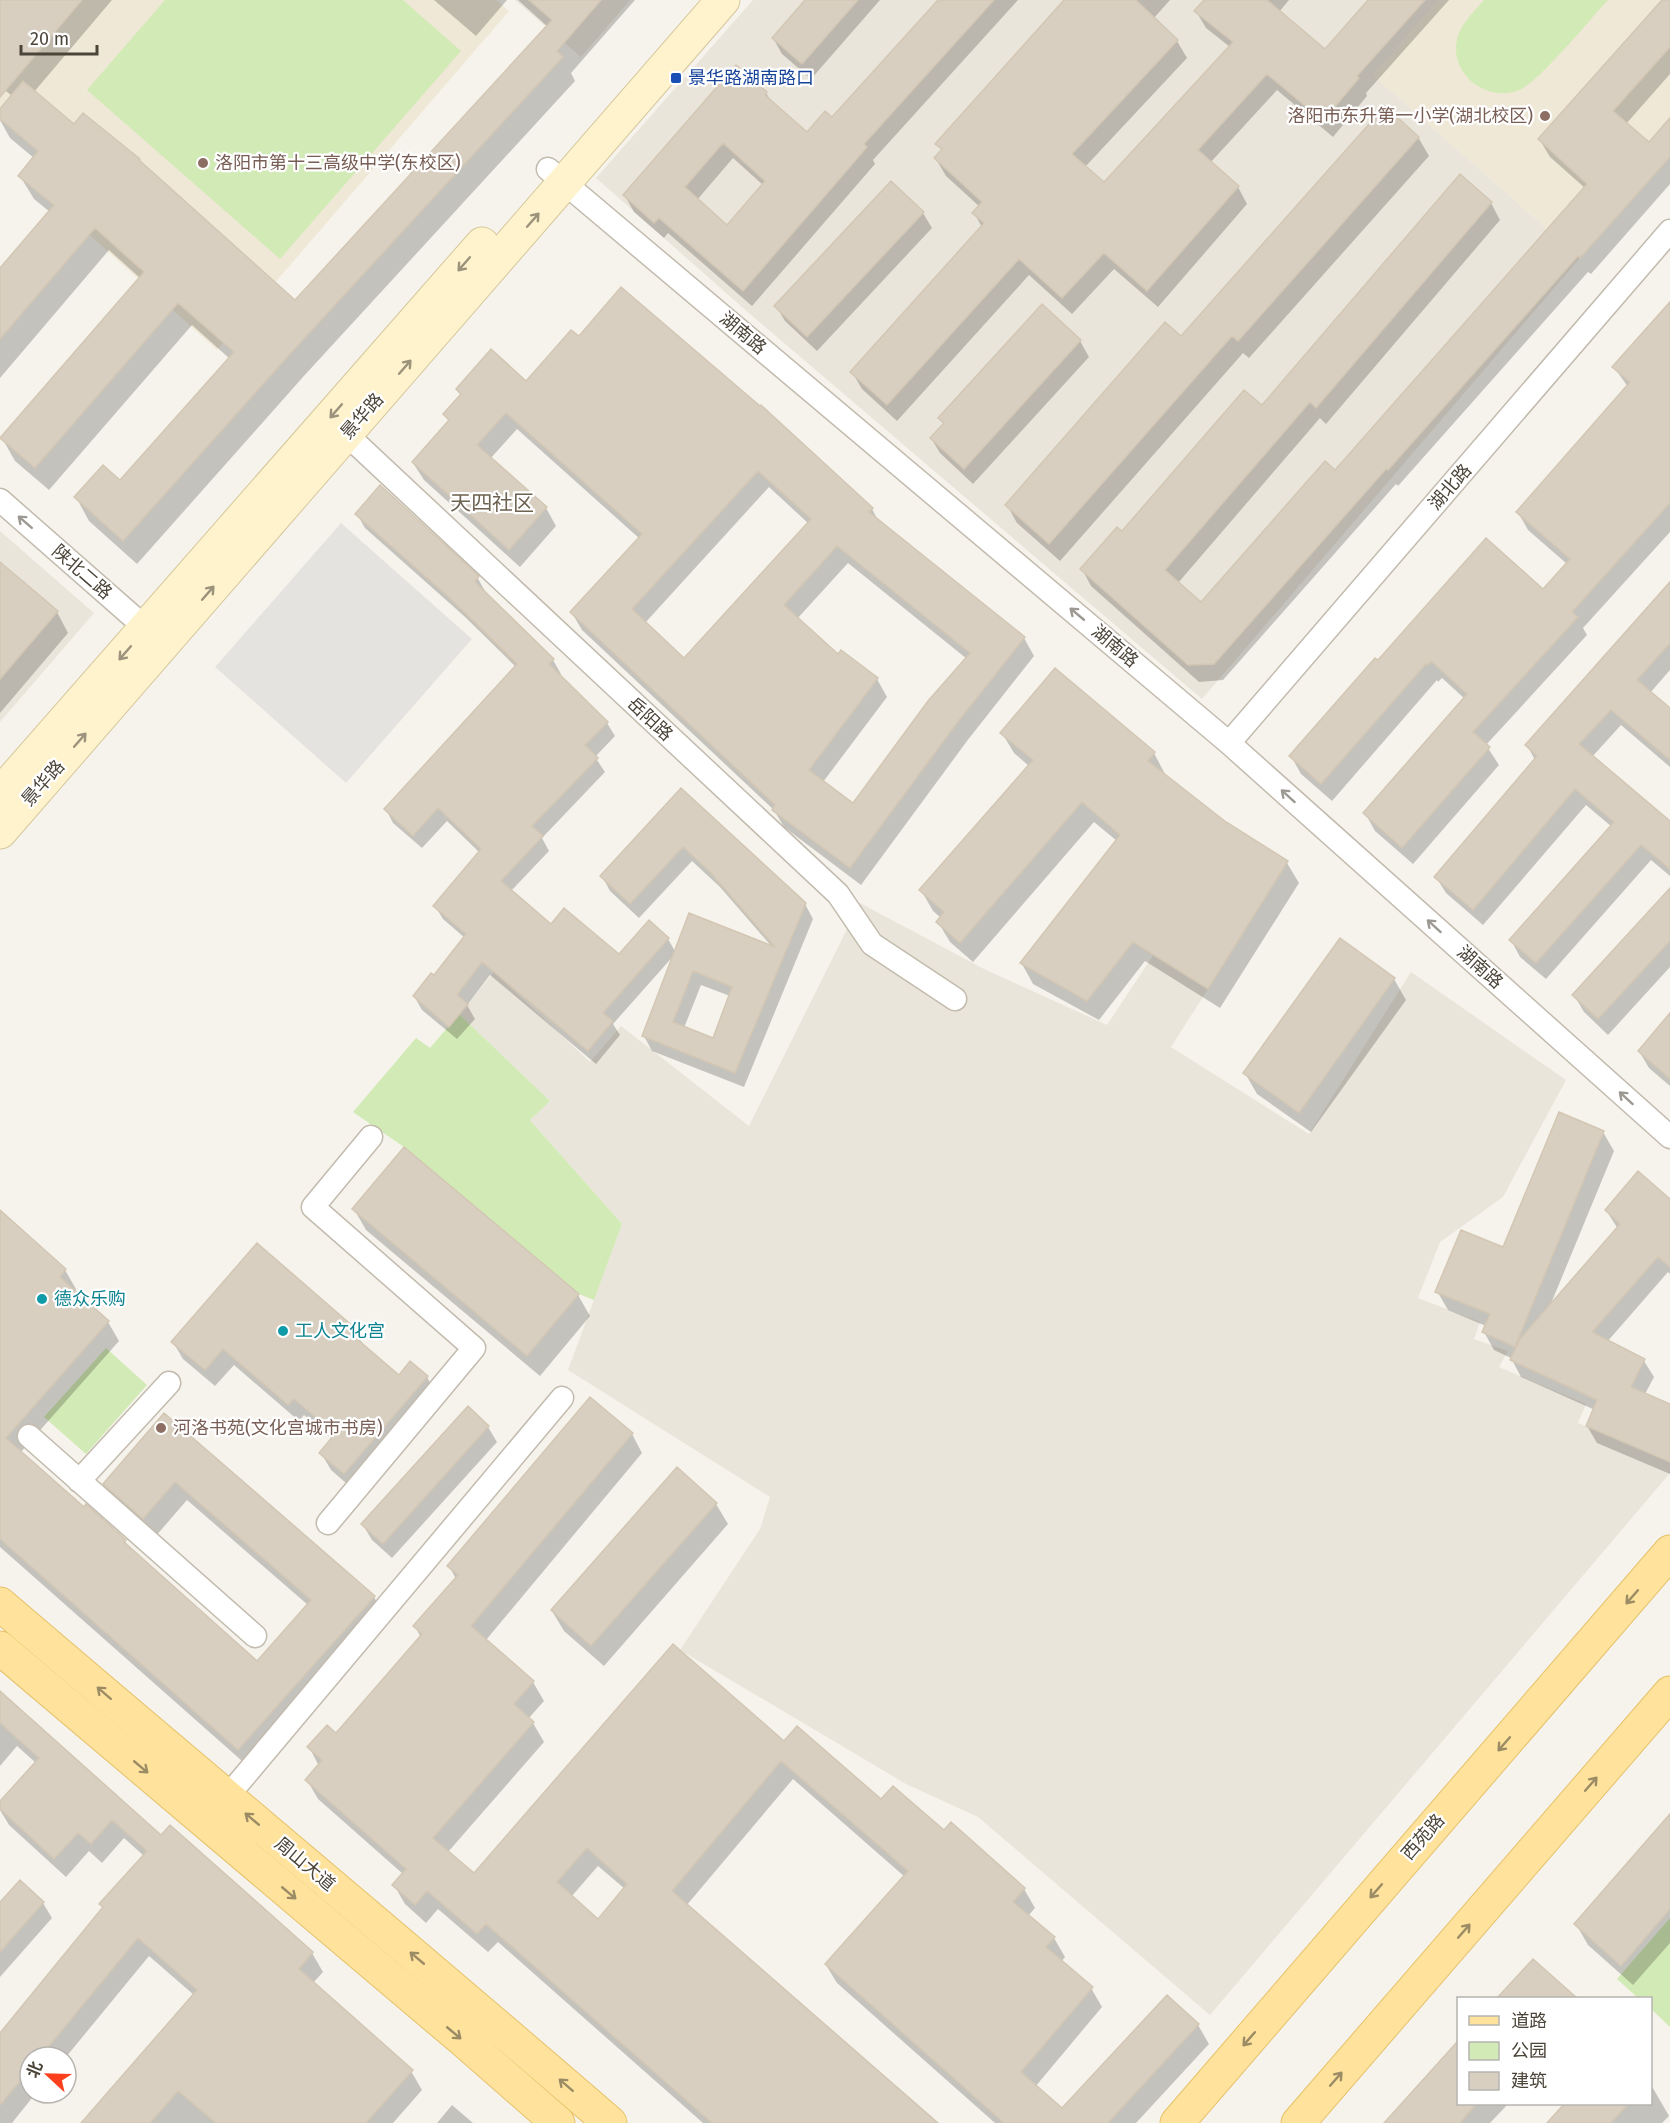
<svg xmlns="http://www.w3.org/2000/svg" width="1670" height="2123" font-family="'Fira Sans','Noto Sans SC',sans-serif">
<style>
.residential{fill:#eae5da}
.education{fill:#efe8d6}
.green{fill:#d2eab5}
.parking{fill:#e5e3e0}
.shadow{fill:#0003;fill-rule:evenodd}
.building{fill:#d8cfc1;stroke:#d3c7b4;stroke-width:1.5;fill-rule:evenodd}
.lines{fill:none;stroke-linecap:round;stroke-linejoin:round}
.street-casing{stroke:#c2bbae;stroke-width:25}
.secondary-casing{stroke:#d6c79b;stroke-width:35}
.primary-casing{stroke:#e6c16a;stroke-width:35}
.street{stroke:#fff;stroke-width:22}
.secondary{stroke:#fff3cd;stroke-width:33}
.primary{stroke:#ffe39c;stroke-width:33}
.oneway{stroke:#9c937c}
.oneway2{stroke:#9c9892}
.oneway3{stroke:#9c8c66}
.transit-dot{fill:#1a4fb4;stroke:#fff;stroke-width:2}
.education-dot{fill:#8d6e63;stroke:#fff;stroke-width:2}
.culture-dot{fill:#0f9aa8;stroke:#fff;stroke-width:2}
.labels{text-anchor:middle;stroke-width:4.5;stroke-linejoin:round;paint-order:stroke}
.transit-label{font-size:18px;fill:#164399;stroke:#fff;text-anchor:start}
.education-label{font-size:18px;fill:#785e54;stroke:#fff;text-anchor:start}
.street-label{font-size:18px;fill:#4b4439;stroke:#fff}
.culture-label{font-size:18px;fill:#0d838f;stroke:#fff;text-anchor:start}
.quarter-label{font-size:21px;fill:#6e6250;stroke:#fff}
</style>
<rect width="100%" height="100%" fill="#f6f3ec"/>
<path class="residential" d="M515 0H630L581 57Z
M753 0H1439L1373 75 1580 258 1202 699 751 315 596 178Z
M0 531 94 613 0 722Z
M860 903 984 969 1107 1025 1154 954 1208 989 1171 1047 1309 1134 1411 972 1566 1080 1503 1197 1440 1242 1418 1298 1480 1322 1474 1339 1508 1351 1499 1367 1586 1404 1578 1423 1670 1462V1473L1210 2015 978 1817 906 1784 680 1650 760 1529 770 1497 568 1370 622 1224 530 1120 550 1101 459 1014 494 972 590 1062 621 1026 749 1126Z"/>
<path class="education" d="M0 0H496L509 11 217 350 83 229 18 176 39 150 0 119Z
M1439 0H1670V157L1580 258 1373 75Z"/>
<path class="green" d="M165 0H403L461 51 280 259 87 90Z
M1484 0H1608C1590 19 1537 85 1517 91 1482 102 1445 69 1459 33 1464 21 1475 10 1484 0Z
M459 1014 550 1101 530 1120 622 1224 594 1300 579 1294 404 1147 353 1112 416 1038 430 1048Z
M106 1348 147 1385 86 1454 44 1417Z
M1670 1918V2027L1651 2009 1650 1998H1638L1617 1979Z"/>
<path class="parking" d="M341 523 472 639 346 783 215 667Z"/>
<path class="shadow" d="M0 0H112L34 92 296 302 548 27 518 0H635L571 73 575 81 303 377 137 564 89 521 76 497 120 482 230 359 192 325 49 490 15 461 2 438 140 278 109 250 0 378V270L50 212 34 199 20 176 34 158 10 138 0 120V111L12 96 0 86Z
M434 0H507L476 36Z
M807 0H880L811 79 782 54 773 38Z
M940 0H1018L873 160 875 164 752 306 668 233 664 238 634 212 625 196 766 93 773 104 807 135 833 119ZM733 158 763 185 728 227 697 200Z
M1066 0H1170L1153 19 1177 41 1187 58 1085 167 1104 184 1230 47 1206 28 1196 11 1205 0H1289L1279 12 1325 51 1370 0H1449L1366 93 1367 96 1333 137 1277 90 1210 163 1238 187 1247 204 1158 307 1114 269 1072 314 1029 275 897 421 862 389 852 372 982 227 974 213 980 207 946 176 936 159 942 151 937 144Z
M1664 0H1670V74L1626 124 1649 144 1670 120V184L1591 274 1588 272 1398 486 1396 484 1223 680 1199 682 1091 586 1082 569 1491 203 1500 220 1326 424 1320 418 1178 583 1201 604 1335 472 1585 188 1550 157 1540 140Z
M1418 137 1429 156 1249 358 1243 353 1060 561 1017 523 1007 505 1181 338Z
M923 213 932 228 817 351 785 321 776 306Z
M1670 304V532L1583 628 1587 635 1486 745 1499 765 1413 864 1375 831 1365 813 1465 699 1442 678 1438 682 1437 680 1332 801 1301 774 1291 756 1378 662 1543 591 1567 564 1528 530 1518 512 1628 387 1614 367Z
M1042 306 1080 341 1089 357 973 484 940 453 931 438 944 425 940 418Z
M580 338 872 509 879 522 1024 638 1034 656 967 741 861 885 784 827 774 810 582 630 572 613 640 539 517 429 490 459 546 508 556 526 520 567 424 480 413 463 449 422 445 414 461 396 457 389 527 383ZM769 487 809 524 684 660 645 623ZM848 563 967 659 853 805 823 782 887 697 877 679 838 656 797 619Z
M357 514 477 577 485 591 484 593 553 660 561 674 559 676 607 723 615 736 595 757 605 772 542 838 549 851 511 891 551 927 619 956 668 939 676 953 613 1024 620 1035 596 1064 490 975 467 1005 475 1019 457 1039 422 1010 414 996 434 977 465 938 443 919 435 906 480 853 447 821 422 848 393 823 386 809 516 667 464 616 365 528Z
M0 564 57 612 68 633 0 713Z
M1670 583V670L1650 693 1670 710V767L1621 725 1592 757 1670 823V876L1651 860 1546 979 1520 957 1511 940 1612 827 1586 805 1483 925 1446 893 1436 877 1535 760 1527 745Z
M1002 733 1154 753 1165 774 1164 776 1225 824 1287 863 1299 883 1220 1008 1145 961 1099 1020 1033 984 1022 964 1117 841 1094 822 973 962 950 942 938 922 941 918 933 911 921 890 1029 766 1014 753Z
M681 790 805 904 813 919 744 1087 652 1051 644 1036 690 915 773 948 720 887 692 861 639 918 610 891 602 876ZM701 985 730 996 714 1040 684 1028Z
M1670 890V967L1608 1035 1584 1012 1574 995Z
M1394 979 1406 1000 1311 1132 1257 1094 1245 1073Z
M1670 1016V1086L1649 1068 1639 1051Z
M1603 1132 1614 1151 1550 1306 1618 1229 1606 1210 1670 1201V1274L1668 1272 1607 1342 1644 1361 1654 1377 1645 1394 1670 1405V1474L1597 1443 1587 1426 1595 1410 1521 1377 1512 1360 1513 1359 1494 1350 1484 1332 1486 1326 1448 1310 1437 1291 1504 1249Z
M354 1209 578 1295 590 1316 540 1376 366 1230Z
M0 1212 65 1270 76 1289 74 1292 108 1322 119 1341 20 1453 84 1509 125 1541 130 1550 258 1663 308 1605 187 1500 155 1537 116 1503 105 1484 164 1415 374 1597 385 1616 250 1768 0 1547Z
M354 1329 364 1346 399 1377H427L436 1394 354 1490 331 1470 321 1453 332 1439 304 1415 299 1421 234 1365 215 1386 183 1359 173 1342Z
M488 1427 497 1442 392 1558 372 1540 363 1525Z
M632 1434 642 1453 486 1640 533 1682 544 1701 528 1719 533 1723 544 1742 448 1852 474 1876 784 1743 881 1801 944 1833 1024 1889 1035 1908 1028 1916 1054 1938 1065 1957 1061 1962 1091 1988 1102 2007 1035 2087 1062 2110 1167 1997 1198 2025 1209 2044 1136 2123H995L837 1983 826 1965 905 1877 793 1779 686 1906 936 2123H703L498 1942 488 1952 438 1909 426 1923 405 1904 394 1885 403 1874 318 1799 307 1780 319 1766 309 1747 336 1735 421 1638 415 1626 456 1579 449 1566ZM598 1866 625 1889 598 1921 571 1897Z
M716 1504 728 1524 604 1666 564 1631 552 1611Z
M0 1693 161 1837 312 1953 323 1972 313 1983 411 2071 422 2090 393 2123H84L194 1995 149 1956 66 2057H30V2093H36L12 2123H0V2035L104 1909 144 1856 124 1838 102 1863 89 1851 66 1877 9 1825 0 1810V1804L36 1763 17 1746 0 1766Z
M1670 1817V1943L1633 1985 1588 1945 1576 1924Z
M43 1903 52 1918 0 1977V1904Z
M1533 1961 1573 1997 1574 1998H1499Z
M1458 2043V2104H1508L1490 2123H1386Z
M1650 2083 1669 2116 1662 2123H1549L1567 2104H1650Z
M452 2105 473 2123H437Z"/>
<path class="building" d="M0 0H82L0 97Z
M529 0H601L557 51 563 57 290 354 123 541 74 497 103 465 120 480 234 352 178 303 35 468 0 438 144 272 95 228 0 339V268L54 205 18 176 38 151 0 119V109L23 81 74 124 83 113 140 159 139 160 295 300 552 20Z
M805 0H858L802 64 772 38Z
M938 0H994L864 144 867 147 743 291 659 218 654 223 623 195 736 65 767 92 765 95 807 132 825 111 832 117ZM723 143 765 181 727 225 685 187Z
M1064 0H1136L1178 40 1072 154 1104 182 1233 42 1194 11 1204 0H1267L1325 49 1368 0H1425L1357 76 1359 78 1323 121 1267 74 1198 150 1239 186 1147 291 1104 253 1062 298 1019 259 887 405 850 372 984 223 972 213 982 202 934 158 942 149 935 144Z
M1662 0H1670V47L1613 111 1649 142 1670 118V157L1580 258 1578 256 1388 470 1386 469 1214 664 1188 665 1080 569 1117 527 1122 531 1244 390 1262 405 1460 174 1492 202 1316 408 1310 402 1165 570 1201 602 1325 461 1335 470 1587 184 1538 139Z
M1385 106 1419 137 1238 341 1232 336 1049 544 1005 505 1165 322 1181 336Z
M891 181 924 212 807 337 774 306Z
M621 287 760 406 761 405 873 508 869 512 1025 637 957 723 850 868 772 810 775 805 570 612 642 534 506 413 477 445 547 507 509 550 412 462 449 420 443 414 461 394 456 389 491 349 526 381 571 330 579 336ZM758 471 811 519 684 658 632 609ZM837 546 970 653 928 701 853 803 809 770 878 678 841 650 838 654 784 605Z
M1670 302V503L1572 612 1578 617 1473 732 1490 747 1402 848 1363 813 1467 694 1431 661 1428 665 1426 664 1321 784 1289 756 1375 658 1378 660 1486 538 1543 589 1570 559 1516 512 1630 382 1612 367Z
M1042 304 1081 340 964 469 930 438 944 423 938 418Z
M380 485 479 576 475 582 554 659 549 664 608 722 585 745 598 758 532 826 543 836 501 881 551 924 564 908 619 954 649 920 669 938 603 1013 613 1021 588 1051 482 962 457 995 468 1004 449 1027 413 996 431 973 434 975 466 934 433 906 481 849 438 808 413 836 384 809 517 664 454 602 355 514Z
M0 562 58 611 0 679Z
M1670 582V643L1637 680 1670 708V760L1611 710 1579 744 1670 821V869L1641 845 1536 963 1509 940 1614 822 1575 789 1473 910 1434 877 1537 756 1525 745Z
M1055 668 1155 752 1148 761 1226 822 1288 861 1208 989 1133 942 1087 1001 1020 963 1120 835 1082 802 960 943 936 922 944 912 919 890 1033 760 1000 733Z
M681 788 806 903 735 1073 642 1036 689 913 775 947 710 872 683 847 630 904 600 876ZM693 971 732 987 713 1038 673 1022Z
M1670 888V941L1598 1019 1572 995Z
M1340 938 1395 978 1299 1113 1243 1073Z
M1670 1013V1079L1638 1051Z
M1559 1112 1604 1131 1515 1347 1482 1332 1490 1314 1435 1292 1461 1230 1503 1247Z
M404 1147 579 1294 527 1356 352 1209Z
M1638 1171 1670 1199V1267L1658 1257 1592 1332 1645 1359 1631 1387 1670 1404V1462L1586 1426 1597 1400 1510 1360 1520 1339 1620 1224 1605 1210Z
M0 1210 66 1269 60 1277 109 1321 6 1438 84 1507 86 1504 126 1540 124 1542 257 1661 311 1600 175 1482 143 1519 103 1484 164 1413 375 1596 238 1750 0 1539Z
M257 1243 355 1328 350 1333 399 1375 410 1361 428 1376 344 1474 319 1453 335 1434 294 1399 288 1405 223 1349 205 1370 171 1342Z
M590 1397 633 1433 471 1626 534 1681 514 1704 534 1722 433 1838 474 1873 673 1644 784 1741 797 1726 881 1799 893 1786 944 1830 951 1822 1025 1888 1013 1902 1055 1937 1046 1947 1093 1987 1021 2072 1062 2108 1167 1995 1199 2024 1108 2123H1004L825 1964 908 1871 781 1761 672 1891 938 2123H712L486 1924 477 1934 427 1891 415 1905 392 1885 406 1869 305 1780 322 1760 307 1747 327 1725 336 1733 422 1634 413 1626 458 1575 447 1566ZM587 1848 627 1884 598 1919 557 1882Z
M468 1406 489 1426 383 1544 361 1524Z
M677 1467 717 1503 591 1646 551 1610Z
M0 1691 161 1835 170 1825 313 1952 299 1969 413 2070 366 2123H216L178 2091 150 2123H81L197 1990 138 1938 40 2057H30V2069L0 2105V2033L103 1907 99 1904 147 1851 112 1820 91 1844 78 1833 54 1859 0 1809V1801L39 1758 0 1723Z
M1670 1814V1909L1621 1966 1574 1924Z
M20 1880 44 1902 0 1952V1902Z
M1533 1959 1577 1998H1497Z
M1458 2041V2103H1477L1460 2123H1384Z
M1565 2103H1629L1611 2123H1547Z"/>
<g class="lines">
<defs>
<path id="street" d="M548 169 1229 743 1670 1137
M346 434 838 894 872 944 955 999
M0 500 156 637
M1229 743 1670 231
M29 1436 255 1636
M79 1481 169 1383
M328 1523 474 1348 313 1207 371 1137
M226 1798 562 1398"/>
<path id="secondary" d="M0 794 482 244
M0 832 723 0"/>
<path id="primary" d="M0 1604C203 1778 408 1948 610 2123
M0 1648 463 2040 558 2123
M1177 2123 1670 1552
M1298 2123 1670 1693"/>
</defs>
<use href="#street" class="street-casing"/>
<use href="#secondary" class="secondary-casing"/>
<use href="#primary" class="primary-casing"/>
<use href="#street" class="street"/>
<use href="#secondary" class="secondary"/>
<use href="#primary" class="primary"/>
</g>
<defs><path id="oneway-shaft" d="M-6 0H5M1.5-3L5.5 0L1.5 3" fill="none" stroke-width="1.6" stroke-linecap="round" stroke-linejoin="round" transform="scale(1.5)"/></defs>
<g class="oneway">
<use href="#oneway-shaft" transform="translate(533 220) rotate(-49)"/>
<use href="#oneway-shaft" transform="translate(464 264) rotate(131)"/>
<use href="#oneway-shaft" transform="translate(405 367) rotate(-49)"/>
<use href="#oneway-shaft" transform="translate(336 411) rotate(131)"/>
<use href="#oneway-shaft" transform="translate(208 593) rotate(-49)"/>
<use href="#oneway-shaft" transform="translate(125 653) rotate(131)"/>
<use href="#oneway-shaft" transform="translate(80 740) rotate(-49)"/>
</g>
<g class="oneway2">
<use href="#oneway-shaft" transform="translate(25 522) rotate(-139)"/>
<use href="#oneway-shaft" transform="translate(1077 614) rotate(-140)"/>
<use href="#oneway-shaft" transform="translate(1288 796) rotate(-138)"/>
<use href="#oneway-shaft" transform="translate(1434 926) rotate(-138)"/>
<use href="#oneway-shaft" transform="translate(1626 1098) rotate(-138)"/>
</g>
<g class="oneway3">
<use href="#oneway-shaft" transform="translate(1632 1597) rotate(131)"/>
<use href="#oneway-shaft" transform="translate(104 1693) rotate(-139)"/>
<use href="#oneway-shaft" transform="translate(1504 1744) rotate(131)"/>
<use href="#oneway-shaft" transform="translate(141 1767) rotate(40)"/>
<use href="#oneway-shaft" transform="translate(1591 1784) rotate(-49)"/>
<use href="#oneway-shaft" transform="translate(252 1819) rotate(-140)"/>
<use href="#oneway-shaft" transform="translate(1376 1891) rotate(131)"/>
<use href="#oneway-shaft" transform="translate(289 1893) rotate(40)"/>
<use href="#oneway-shaft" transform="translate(1464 1931) rotate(-49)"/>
<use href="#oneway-shaft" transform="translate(417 1958) rotate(-140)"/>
<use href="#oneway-shaft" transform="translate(454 2033) rotate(40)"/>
<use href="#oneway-shaft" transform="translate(1249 2039) rotate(131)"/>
<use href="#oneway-shaft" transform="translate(1336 2079) rotate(-49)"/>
<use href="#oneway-shaft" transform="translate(566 2085) rotate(-139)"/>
</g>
<rect class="transit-dot" x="670" y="72" width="12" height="12" rx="3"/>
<g class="education-dot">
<circle cx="1545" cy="116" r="6"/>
<circle cx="203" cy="163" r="6"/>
<circle cx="161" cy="1428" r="6"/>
</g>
<g class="culture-dot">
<circle cx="42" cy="1299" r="6"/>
<circle cx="283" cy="1331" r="6"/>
</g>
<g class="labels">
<g class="transit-label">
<text x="688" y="84">景华路湖南路口</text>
</g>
<g class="education-label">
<text x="1533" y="122" text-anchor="end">洛阳市东升第一小学(湖北校区)</text>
<text x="215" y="169">洛阳市第十三高级中学(东校区)</text>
<text x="173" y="1434">河洛书苑(文化宫城市书房)</text>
</g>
<g class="street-label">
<text transform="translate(743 333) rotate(40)" y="6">湖南路</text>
<text transform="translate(362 416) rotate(-49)" y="6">景华路</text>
<text transform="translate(1450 487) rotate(-49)" y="6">湖北路</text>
<text transform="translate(82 572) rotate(41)" y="6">陕北二路</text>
<text transform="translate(1115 646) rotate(40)" y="6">湖南路</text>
<text transform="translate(650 719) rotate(43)" y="6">岳阳路</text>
<text transform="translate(43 783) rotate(-49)" y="6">景华路</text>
<text transform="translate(1480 967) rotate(42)" y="6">湖南路</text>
<text transform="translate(1423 1837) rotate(-49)" y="6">西苑路</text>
<text transform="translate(305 1864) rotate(40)" y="6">周山大道</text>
</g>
<g class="culture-label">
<text x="54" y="1305">德众乐购</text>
<text x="295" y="1337">工人文化宫</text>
</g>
<g class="quarter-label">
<text x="492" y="510">天四社区</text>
</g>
</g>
<rect x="1457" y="1997" width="195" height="108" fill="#ffffff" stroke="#b7b4b0" stroke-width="1.5"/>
<rect x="1469" y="2016" width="30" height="9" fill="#ffe39c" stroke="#b7b4b0" stroke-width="1.5"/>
<text x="1511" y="2027" font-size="18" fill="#4b4439">道路</text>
<rect x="1469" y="2042" width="30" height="18" fill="#d2eab5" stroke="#b7b4b0" stroke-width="1.5"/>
<text x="1511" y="2057" font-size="18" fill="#4b4439">公园</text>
<rect x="1469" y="2072" width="30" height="18" fill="#d8cfc1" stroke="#b7b4b0" stroke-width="1.5"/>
<text x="1511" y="2087" font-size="18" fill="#4b4439">建筑</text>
<g transform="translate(48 2075) rotate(292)"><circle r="28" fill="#ffffff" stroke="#b7b4b0" stroke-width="1.5"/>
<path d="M0-4.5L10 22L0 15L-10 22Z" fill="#fc3f1d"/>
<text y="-9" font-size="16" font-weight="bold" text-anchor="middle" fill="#4b4439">北</text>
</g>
<path d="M21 45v9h76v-9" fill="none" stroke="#4b4439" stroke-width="3"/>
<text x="30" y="45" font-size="18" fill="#4b4439" stroke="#ffffff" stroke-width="4.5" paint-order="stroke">20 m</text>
</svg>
